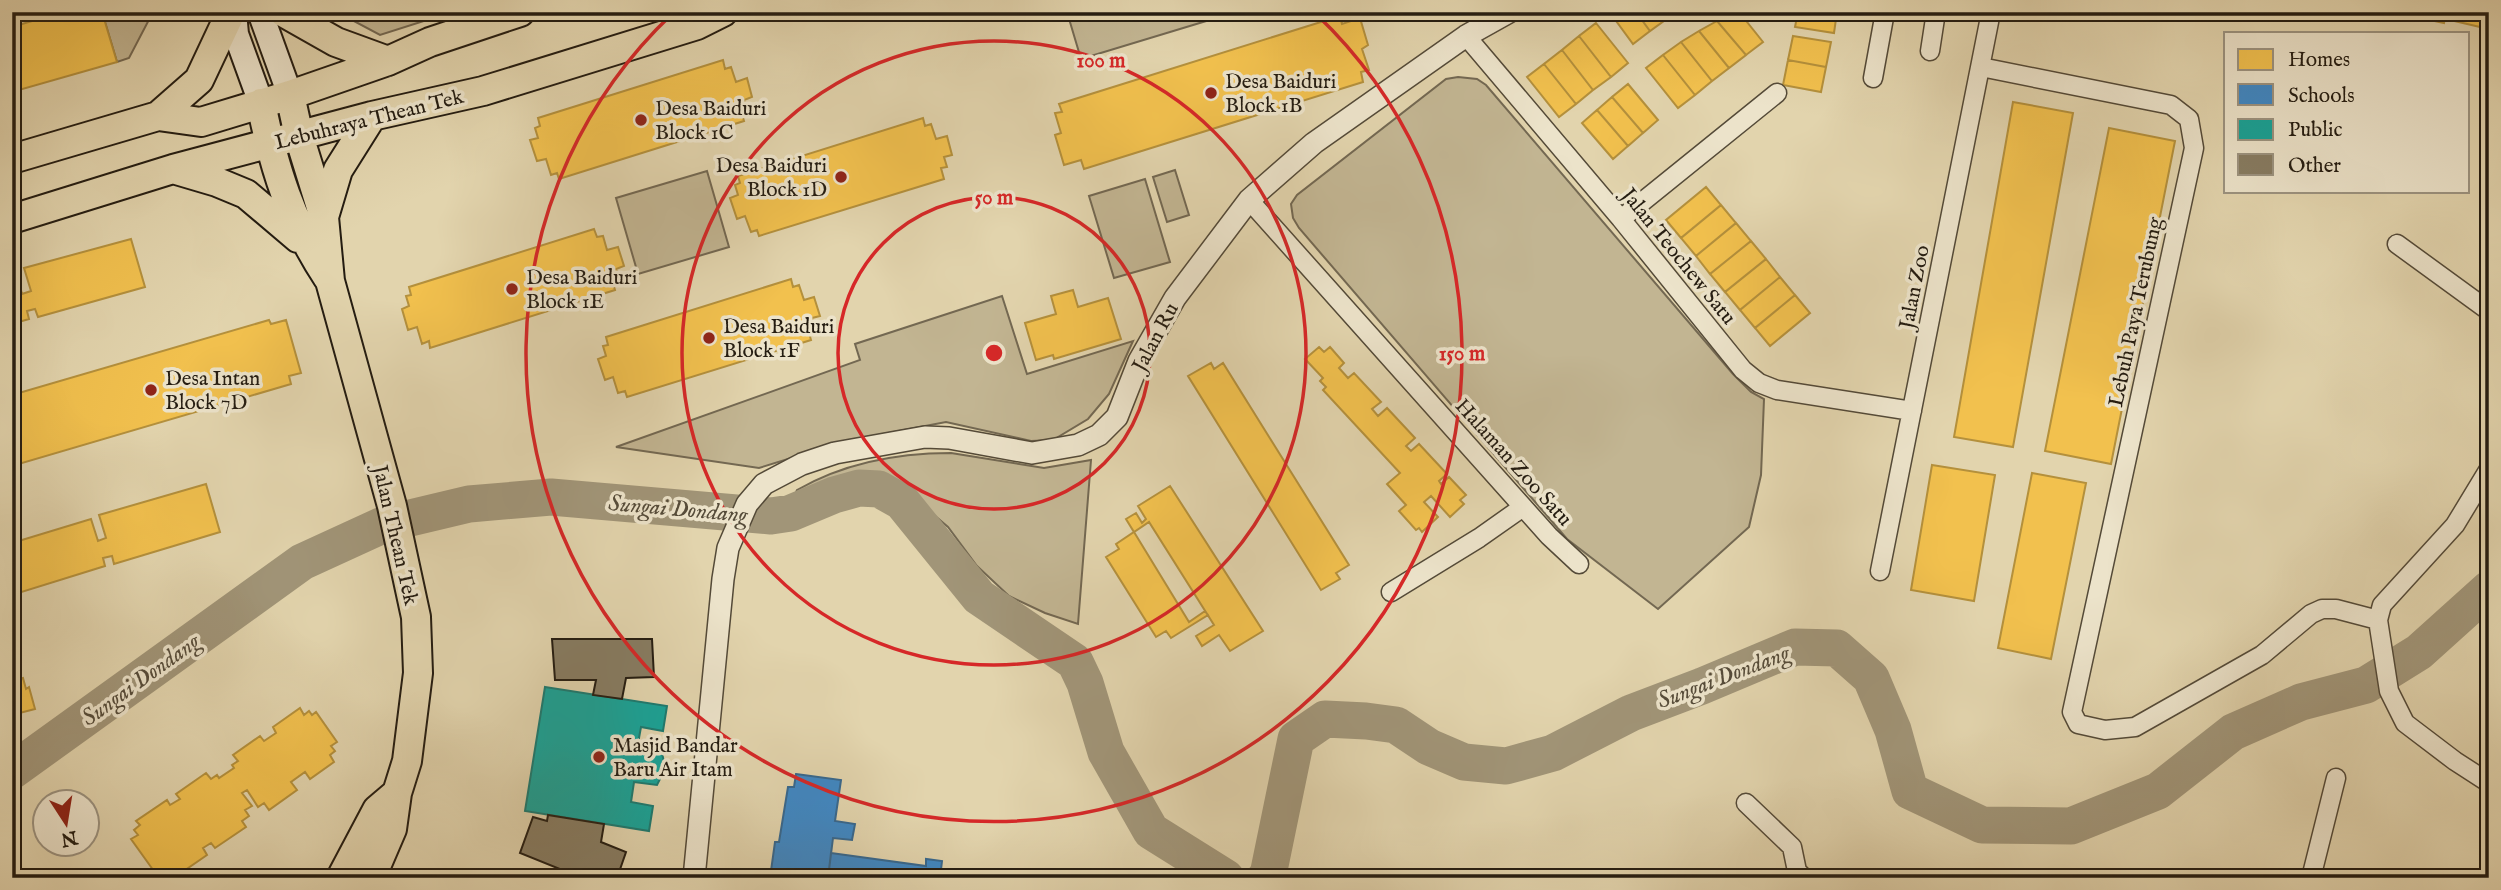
<svg xmlns="http://www.w3.org/2000/svg" width="2501" height="890" font-family="'IM FELL English',serif">
<style>
.green{fill:#c2b592;stroke:#736852;stroke-width:2}
.homes{fill:#f2c14e;stroke:#b4903c;stroke-width:2}
.schools{fill:#3f88c5;stroke:#37688f;stroke-width:2}
.public{fill:#17a398;stroke:#1b7a70;stroke-width:2}
.lines{fill:none;stroke-linecap:round;stroke-linejoin:round}
.river{stroke:#a19578;stroke-width:37}
.building{fill:#877c62;stroke:#241c11;stroke-width:2}
.minor-casing{stroke:#544a38;stroke-width:21}
.tertiary-casing{stroke:#544a38;stroke-width:24}
.secondary-casing{stroke:#241c11;stroke-width:28}
.primary-casing{stroke:#241c11;stroke-width:32}
.minor{stroke:#ece3ca;stroke-width:18}
.tertiary{stroke:#ece3ca;stroke-width:21}
.secondary{stroke:#ece3ca;stroke-width:24}
.primary{stroke:#e2d4ad;stroke-width:28}
.ring{fill:none;stroke:#d62828;stroke-width:3.5}
.poi-dot{fill:#8f2418;stroke:#ece3ca;stroke-width:2.5}
.labels{text-anchor:middle;stroke-width:7;stroke-linejoin:round;paint-order:stroke}
.poi-label{font-size:21px;fill:#241c11;stroke:#ece3ca;text-anchor:start}
.street-label{font-size:21px;fill:#241c11;stroke:#ece3ca}
.water-label{font-size:23px;font-style:italic;fill:#564c3a;stroke:#ece3ca}
.centre{fill:#d62828;stroke:#ece3ca;stroke-width:3.5}
.ring-label{font-size:21px;text-anchor:middle;font-weight:bold;fill:#d62828;stroke:#ece3ca;stroke-width:7;stroke-linejoin:round;paint-order:stroke}
</style>
<rect width="100%" height="100%" fill="#e2d4ad"/>
<filter id="stains"><feTurbulence type="fractalNoise" baseFrequency=".00286" numOctaves="4"/><feColorMatrix values="0 0 0 0 .2 0 0 0 0 .09 0 0 0 0 .02 0 0 0 .5 -.17"/></filter>
<radialGradient id="worn" r=".72"><stop offset=".6" stop-color="#630" stop-opacity="0"/><stop offset="1" stop-color="#630" stop-opacity=".3"/></radialGradient>
<path class="green" d="M102 12H153L129 58 117 62Z
M337 12H452L380 35Z
M1067 12H1236L1081 59Z
M1458 77 1477 79 1486 85 1733 374 1751 392 1764 399 1761 475 1749 527 1658 609 1567 539 1299 228 1293 218 1291 204 1297 195 1446 79Z
M1175 170 1189 215 1167 222 1153 177Z
M707 171 729 247 638 274 616 198Z
M1145 179 1170 262 1114 278 1089 196Z
M1002 296 1027 374 1133 341 1109 394 1088 419 1053 440 1031 441 946 422 846 441 759 468 616 447 860 360 855 344Z
M951 453 1044 468 1091 460 1078 624 1045 613 1009 596 977 566 948 527 894 481 876 475 836 487 789 509 797 490C844 463 897 453 951 453Z"/>
<path class="homes" d="M62 12H102L117 62 12 92V27Z
M1614 12H1636L1650 31 1633 44 1611 14Z
M1636 12H1663L1668 18 1650 31Z
M1734 12H1739L1763 42 1746 55 1717 21Z
M1798 12H1837L1834 33 1795 27Z
M2426 12H2446L2444 23 2425 19Z
M2452 12H2483L2480 27 2450 20Z
M1340 16 1342 24 1360 18 1368 45 1362 49 1369 70 1361 72 1363 82 1084 169 1081 160 1064 165 1055 135 1061 133 1055 113 1062 112 1059 104Z
M1717 21 1746 55 1729 68 1699 31Z
M1596 23 1628 63 1611 77 1579 36Z
M1699 31 1729 68 1712 81 1681 42Z
M1579 36 1611 77 1593 90 1562 50Z
M1793 36 1831 42 1826 67 1788 60Z
M1681 42 1712 81 1695 95 1663 55Z
M1562 50 1593 90 1576 104 1544 64Z
M1663 55 1695 95 1678 108 1646 68Z
M723 60 725 69 731 67 736 82 747 78 752 97 744 100 747 109 741 111 744 121 559 179 557 173 551 175 546 159 537 161 530 140 538 138 535 128 540 126 538 118Z
M1788 60 1826 67 1821 92 1783 85Z
M1544 64 1576 104 1559 117 1527 77Z
M1628 84 1658 120 1643 133 1612 97Z
M1612 97 1643 133 1628 146 1597 110Z
M2013 102 2073 113 2013 447 1954 437Z
M1597 110 1628 146 1613 159 1582 123Z
M923 118 925 126 931 124 936 139 947 136 952 155 944 157 947 167 941 168 944 179 759 236 757 230 751 232 745 216 737 219 730 198 738 195 735 185 740 183 738 176Z
M2109 128 2175 141 2111 464 2045 451Z
M1706 187 1721 205 1681 238 1666 220Z
M1721 205 1736 223 1696 256 1681 238Z
M1736 223 1751 241 1710 274 1696 256Z
M594 229 597 237 603 236 607 250 618 247 624 266 616 269 619 278 612 280 615 290 430 348 429 341 422 344 417 327 408 330 402 309 409 306 406 296 411 295 409 287Z
M131 239 145 287 38 317 35 309 27 311 29 319 12 324V272L16 271 22 294 31 291 24 268Z
M1751 241 1766 259 1725 292 1710 274Z
M1766 259 1780 277 1740 310 1725 292Z
M1780 277 1795 295 1755 328 1740 310Z
M791 279 793 287 799 285 804 300 814 297 820 316 812 318 815 328 808 329 811 340 627 397 625 391 618 393 613 377 605 380 598 359 606 356 603 346 608 345 606 337Z
M1073 290 1078 307 1108 298 1121 339 1054 359 1053 355 1036 360 1025 323 1056 314 1051 296Z
M1795 295 1810 313 1770 346 1755 328Z
M269 320 271 324 286 320 301 373 289 376 291 384 12 466V395Z
M1319 347 1324 352 1330 347 1344 363 1339 368 1348 378 1354 373 1381 402 1372 409 1378 416 1387 408 1415 438 1406 446 1411 451 1419 444 1447 474 1439 481 1441 484 1449 477 1466 495 1460 500 1464 504 1450 517 1431 496 1424 502 1438 517 1422 532 1419 528 1416 530 1399 511 1406 505 1387 484 1400 473 1323 390 1326 387 1320 381 1323 378 1305 359Z
M1211 363 1214 369 1223 363 1349 565 1336 573 1340 579 1321 590 1188 376Z
M1932 465 1995 475 1974 601 1911 590Z
M2032 473 2086 483 2051 659 1998 648Z
M206 484 220 532 114 564 112 556 103 558 105 566 12 595V543L91 519 98 541 106 538 99 515Z
M1170 486 1263 631 1230 651 1219 635 1202 646 1196 636 1214 625 1149 522 1134 532 1126 519 1136 513 1142 523 1146 519 1138 506Z
M1134 532 1189 622 1205 611 1208 615 1171 638 1166 631 1156 637 1106 557 1119 549 1116 544Z
M23 678 26 689 29 687 35 709 12 715V681Z
M300 708 304 715 309 711 312 715 316 712 337 742 331 746 335 751 330 755 334 762 310 779 305 772 291 782 297 790 269 810 264 803 258 807 247 790 242 793 252 806 245 810 249 816 242 821 246 827 215 848 211 843 203 848 207 855 175 877 171 870 164 874 162 870 156 874 131 839 138 835 134 830 140 825 136 821 167 800 170 805 180 799 176 794 206 773 211 779 217 775 219 778 234 768 232 765 238 761 233 755 260 736 264 741 276 733 273 727Z"/>
<path class="schools" d="M796 774 841 780 835 821 855 824 852 840 833 838 828 878H770L775 842H779L788 787H794Z
M831 853 926 866V859L942 861 940 878H828Z"/>
<path class="public" d="M545 687 667 706 663 731 641 727 637 749 662 753 664 762V771L657 785 634 782 631 802 653 806 649 831 525 811Z"/>
<g class="lines">
<path class="river" d="M12 771 302 562 385 524 469 504 551 497 771 516 791 513 834 495 859 488 879 489 902 502 979 597 1075 662 1085 683 1106 752 1151 831 1226 878
M1265 878 1268 875 1296 739 1325 719 1366 721 1396 725 1429 747 1464 762 1506 766 1553 753 1631 713 1702 686 1795 647 1837 648 1871 678 1893 730 1910 791 1982 825 2071 826 2158 791 2233 732 2301 702 2366 685 2419 652 2489 589"/>
</g>
<path class="building" d="M552 639H652L654 677 626 678 622 699 593 695 596 680H555Z
M548 815 604 824 601 842 626 852 617 878H582L520 853 533 817 547 821Z"/>
<g class="lines">
<defs>
<path id="minor" d="M1466 36 1621 219 1743 370 1759 383 1777 390 1912 411
M1930 51 1936 12
M1981 67 2171 105 2189 119 2194 148 2072 712 2078 724 2105 730 2135 727 2262 655 2311 614 2322 609H2336L2378 620
M1873 78 1885 12
M1249 200 1549 536 1579 564
M1621 219 1777 93
M2397 244 2489 311
M2489 469 2455 525 2382 605 2378 620 2389 691 2405 723 2455 761 2489 783
M1880 571 1991 12
M1391 592 1479 538 1523 507
M1746 803 1792 847 1797 871 1804 878
M2311 878 2336 778"/>
<path id="tertiary" d="M694 878 723 579 728 548 747 504 764 484 802 464 835 453 925 437 949 438 1032 453 1078 445 1099 435 1117 417 1139 361 1175 298 1249 200 1314 143 1466 36 1509 12"/>
<path id="secondary" d="M234 12 236 34 261 103
M260 12 290 95"/>
<path id="primary" d="M283 12 336 42 388 61
M290 95 299 136 324 217 330 281 392 506 416 617 418 673 407 761 397 793 392 829 371 878
M261 103C274 169 291 222 328 278
M158 116 199 80 231 12
M12 159 158 116 201 122 290 95 388 61 430 42 520 12
M173 169 217 182 246 194 298 238
M324 217 338 170 372 116
M12 219 173 169 372 116 483 91 697 25 723 12
M341 878 377 810 397 793"/>
</defs>
<use href="#minor" class="minor-casing"/>
<use href="#tertiary" class="tertiary-casing"/>
<use href="#secondary" class="secondary-casing"/>
<use href="#primary" class="primary-casing"/>
<use href="#minor" class="minor"/>
<use href="#tertiary" class="tertiary"/>
<use href="#secondary" class="secondary"/>
<use href="#primary" class="primary"/>
</g>
<g class="ring">
<circle cx="994" cy="353" r="156"/>
<circle cx="994" cy="353" r="312"/>
<path d="M1316 14A468 468 0 1 1 672 14"/>
</g>
<g class="poi-dot">
<circle cx="1211" cy="93" r="7"/>
<circle cx="641" cy="120" r="7"/>
<circle cx="841" cy="177" r="7"/>
<circle cx="512" cy="289" r="7"/>
<circle cx="709" cy="338" r="7"/>
<circle cx="151" cy="390" r="7"/>
<circle cx="599" cy="757" r="7"/>
</g>
<g class="labels">
<g class="poi-label">
<text x="1225" y="88">Desa Baiduri<tspan x="1225" dy="24">Block 1B</tspan></text>
<text x="655" y="115">Desa Baiduri<tspan x="655" dy="24">Block 1C</tspan></text>
<text x="827" y="172" text-anchor="end">Desa Baiduri<tspan x="827" dy="24">Block 1D</tspan></text>
<text x="526" y="284">Desa Baiduri<tspan x="526" dy="24">Block 1E</tspan></text>
<text x="723" y="333">Desa Baiduri<tspan x="723" dy="24">Block 1F</tspan></text>
<text x="165" y="385">Desa Intan<tspan x="165" dy="24">Block 7D</tspan></text>
<text x="613" y="752">Masjid Bandar<tspan x="613" dy="24">Baru Air Itam</tspan></text>
</g>
<g class="street-label">
<text transform="translate(369 119) rotate(-14)" y="7">Lebuhraya Thean Tek</text>
<text transform="translate(1679 256) rotate(51)" y="7">Jalan Teochew Satu</text>
<text transform="translate(1914 287) rotate(-79)" y="7">Jalan Zoo</text>
<text transform="translate(2135 312) rotate(-78)" y="7">Lebuh Paya Terubung</text>
<text transform="translate(1155 337) rotate(-62)" y="7">Jalan Ru</text>
<text transform="translate(1514 462) rotate(48)" y="7">Halaman Zoo Satu</text>
<text transform="translate(396 535) rotate(77)" y="7">Jalan Thean Tek</text>
</g>
<g class="water-label">
<text transform="translate(678 508) rotate(5)" y="8">Sungai Dondang</text>
<text transform="translate(1723 676) rotate(-21)" y="8">Sungai Dondang</text>
<text transform="translate(140 679) rotate(-36)" y="8">Sungai Dondang</text>
</g>
</g>
<circle cx="994" cy="353" r="10" class="centre"/>
<g class="ring-label">
<text x="1101" y="67">100 m</text>
<text x="994" y="204">50 m</text>
<text x="1462" y="360">150 m</text>
</g>
<rect width="2501" height="890" fill="none" stroke="#e2d4ad" stroke-width="42"/>
<rect x="14" y="14" width="2473" height="862" fill="none" stroke="#241c11" stroke-width="3.5"/>
<rect x="21" y="21" width="2459" height="848" fill="none" stroke="#241c11" stroke-width="2"/>
<rect x="2224" y="32" width="245" height="161" fill="#ece3ca" stroke="#9c9380" stroke-width="2"/>
<rect x="2238" y="49" width="35" height="21" fill="#f2c14e" stroke="#9c9380" stroke-width="2"/>
<text x="2288" y="66" font-size="21" fill="#241c11">Homes</text>
<rect x="2238" y="84" width="35" height="21" fill="#3f88c5" stroke="#9c9380" stroke-width="2"/>
<text x="2288" y="102" font-size="21" fill="#241c11">Schools</text>
<rect x="2238" y="119" width="35" height="21" fill="#17a398" stroke="#9c9380" stroke-width="2"/>
<text x="2288" y="136" font-size="21" fill="#241c11">Public</text>
<rect x="2238" y="154" width="35" height="21" fill="#877c62" stroke="#9c9380" stroke-width="2"/>
<text x="2288" y="172" font-size="21" fill="#241c11">Other</text>
<g transform="translate(66 823) rotate(168)"><circle r="33" fill="#ece3ca" stroke="#9c9380" stroke-width="2"/>
<path d="M0-5L12 26L0 18L-12 26Z" fill="#8f2418"/>
<text y="-10" font-size="19" font-weight="bold" text-anchor="middle" fill="#241c11">N</text>
</g>
<rect width="100%" height="100%" filter="url(#stains)"/>
<rect width="100%" height="100%" fill="url(#worn)"/>
</svg>
